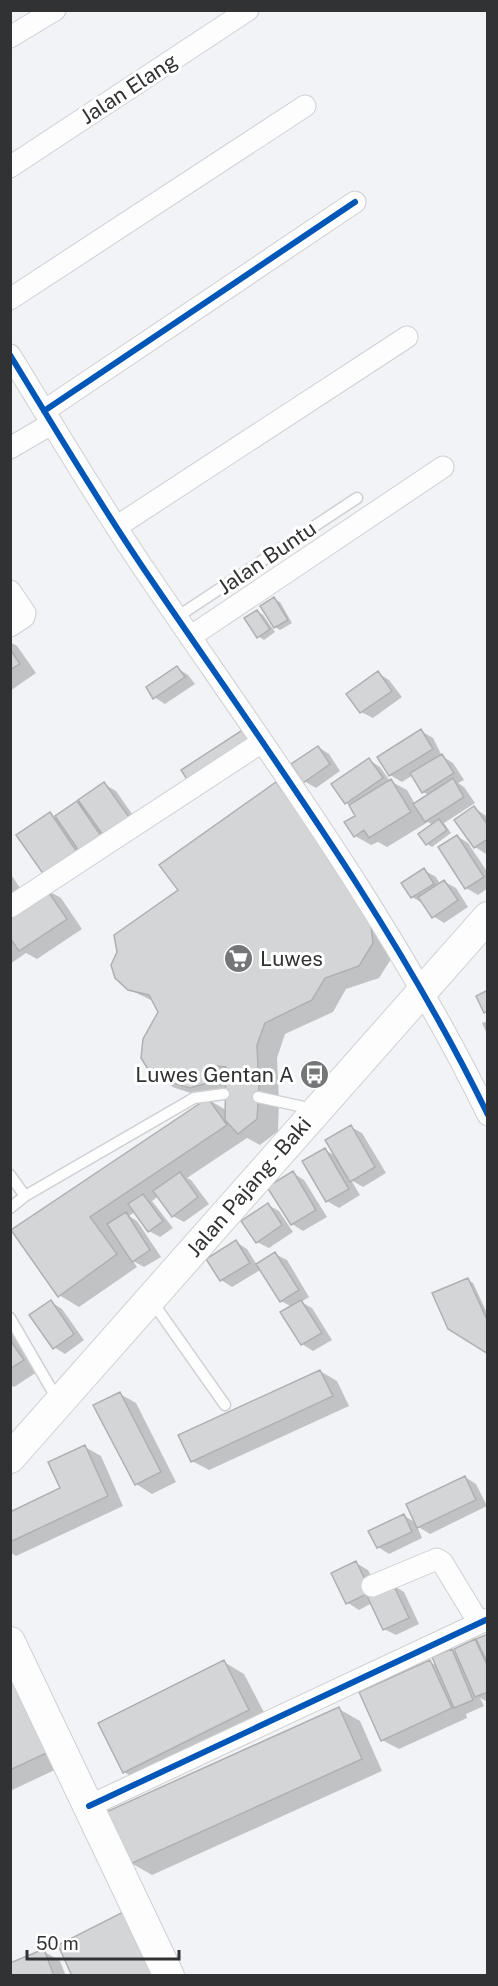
<svg xmlns="http://www.w3.org/2000/svg" width="498" height="1986" font-family="'Public Sans',sans-serif">
<style>
.shadow{fill:#0003;fill-rule:evenodd}
.building{fill:#d4d5d7;stroke:#b0b0b2;stroke-width:1.5}
.lines{fill:none;stroke-linecap:round;stroke-linejoin:round}
.lane-casing{stroke:#cfd0d2;stroke-width:13}
.street-casing{stroke:#cfd0d2;stroke-width:23}
.secondary-casing{stroke:#cfd0d2;stroke-width:32}
.lane{stroke:#fdfdfe;stroke-width:10}
.street{stroke:#fdfdfe;stroke-width:21}
.secondary{stroke:#fdfdfe;stroke-width:30}
.cycleway-casing{stroke:#fff;stroke-width:10}
.cycleway{stroke:#0057b8;stroke-width:6}
.labels{text-anchor:middle;stroke-width:6;stroke-linejoin:round;paint-order:stroke}
.street-label{font-size:21px;fill:#313233;stroke:#fff}
.poi-label{font-size:21px;fill:#313233;stroke:#fff;text-anchor:start}
</style>
<rect width="100%" height="100%" fill="#f2f3f6"/>
<path class="shadow" d="M274 599 280 602 292 623 280 630 275 627Z
M257 611 263 615 275 632 264 640 258 636Z
M10 642 17 646 36 673 10 691Z
M177 668 188 675 195 684 165 704 154 697Z
M378 673 389 680 402 697 373 718 361 712Z
M421 731 433 738 442 756 453 763 464 780 458 783 464 787 475 803 444 823 451 833 432 847 427 844 433 825 428 822 387 847 378 842 371 845 355 836 357 816 351 806 346 803 369 760 380 767 390 781 407 790 415 804 429 795 423 792 413 775 402 782 390 775 379 757Z
M318 747 329 754 340 771 316 788 304 781Z
M104 784 116 791 139 824 62 883 50 814 56 818 77 803 85 807Z
M276 784 297 796 393 956 379 978 346 989 333 1012 285 1034 277 1058 279 1100 278 1131 260 1145 247 1138 187 1178 191 1180 209 1204 184 1222 173 1216 159 1196 152 1201 173 1228 160 1237 149 1231 135 1212 129 1216 137 1221 161 1257 144 1267 133 1261 137 1267 79 1307 59 1295 13 1230 210 1099 175 1088 154 1076 160 1012 155 1002 128 989 181 890ZM227 1095 226 1110 209 1100Z
M474 808 488 817 486 854 475 847Z
M457 836 468 843 488 873V888L478 895 466 888Z
M424 870 436 877 440 884 445 882 456 888 468 907 444 923 433 916 424 904 412 897 403 883Z
M10 873 28 900 45 889 61 898 82 929 37 959 26 953 10 964Z
M488 1021V1036L482 1023Z
M351 1127 362 1133 386 1173 363 1187 351 1180 360 1195 339 1208 327 1201 325 1150 337 1157Z
M293 1173 304 1180 327 1217 303 1231 292 1224Z
M268 1205 279 1211 293 1232 269 1248 257 1242Z
M236 1242 247 1249 257 1265 275 1254 287 1260 309 1297 301 1302 312 1308 332 1340 313 1351 302 1344 292 1307 281 1301 262 1269 232 1287 221 1280Z
M468 1280 473 1283 488 1315V1353Z
M51 1302 62 1309 84 1340 65 1354 54 1347Z
M10 1326 40 1370 14 1387 10 1385Z
M320 1371 337 1381 349 1406 209 1470 192 1461Z
M120 1394 136 1403 176 1482 152 1494 136 1484Z
M85 1447 101 1456 123 1506 16 1556 10 1552V1514L62 1489Z
M465 1477 476 1484 487 1506 430 1534 417 1526 422 1538 389 1554 378 1547 404 1516 417 1523Z
M356 1563 368 1570 379 1592 393 1585 404 1592 419 1624 396 1635 384 1629 372 1603 359 1610 348 1603Z
M10 1625 74 1761 10 1791Z
M488 1635V1702L480 1698 484 1706 466 1714 467 1718 399 1749 382 1740 429 1662 438 1666 452 1651 458 1655 456 1649Z
M224 1662 244 1674 269 1722 145 1784 124 1772Z
M339 1709 360 1721 382 1771 152 1875 131 1863Z
M43 1951 60 1961 66 1976H10Z"/>
<path class="building" d="M274 597 288 620 274 628 260 606Z
M257 610 270 629 257 638 244 618Z
M10 649 20 664 10 670Z
M177 666 185 677 153 699 146 687Z
M378 671 392 691 360 713 346 694Z
M244 729 253 742 190 784 181 770Z
M421 729 433 749 389 776 377 757Z
M318 746 330 764 303 783 291 764Z
M442 754 454 773 422 793 410 773Z
M369 758 383 778 345 804 331 784Z
M453 778 464 797 425 822 413 804Z
M391 779 411 812 369 838 364 830 354 837 344 822 355 816 349 805Z
M104 782 129 817 103 835 78 800Z
M276 782 322 842 369 910 373 943 359 966 325 978 312 1000 265 1023 257 1045 259 1088 257 1119 238 1134 225 1120 226 1067 217 1066 212 1077 204 1084 190 1088 153 1077 141 1058 143 1039 158 1012 149 995 128 990 115 978 111 965 117 952 114 935 178 890 159 865Z
M77 801 101 836 79 851 55 816Z
M474 806 488 825V839L474 848 454 820Z
M50 812 77 852 44 875 16 835Z
M439 819 447 830 426 845 418 834Z
M457 835 484 877 465 889 438 847Z
M424 868 434 884 411 898 401 883Z
M444 880 458 900 432 918 418 897Z
M45 887 67 919 19 951 10 938V910Z
M488 990V1011L484 1013 476 996Z
M208 1098 227 1125 90 1217 117 1254 58 1297 11 1230Z
M351 1125 375 1167 350 1182 325 1140Z
M325 1148 349 1189 326 1202 302 1161Z
M293 1171 316 1210 291 1225 267 1187Z
M180 1172 198 1197 172 1217 153 1191Z
M143 1194 163 1221 148 1232 128 1204Z
M268 1203 282 1225 256 1243 241 1221Z
M126 1212 150 1250 132 1262 107 1224Z
M236 1240 250 1263 220 1281 206 1259Z
M275 1252 299 1290 280 1302 256 1264Z
M468 1278 488 1322V1354L448 1329 432 1293Z
M51 1300 74 1334 53 1349 29 1315Z
M301 1300 322 1333 301 1345 280 1312Z
M10 1340 24 1360 10 1369Z
M320 1370 333 1396 191 1462 178 1435Z
M120 1392 161 1472 135 1485 93 1405Z
M85 1445 108 1496 10 1542V1512L60 1488 48 1462Z
M465 1476 476 1500 417 1528 406 1504Z
M404 1514 412 1532 377 1548 368 1531Z
M356 1561 371 1592 346 1604 331 1573Z
M393 1584 409 1618 383 1630 367 1596Z
M488 1634V1664L476 1639Z
M475 1639 488 1667V1692L475 1697 454 1649Z
M452 1649 473 1700 454 1708 432 1657Z
M10 1655 55 1749 10 1770Z
M224 1660 249 1710 123 1773 98 1723Z
M430 1660 452 1708 381 1741 359 1692Z
M339 1707 362 1759 130 1864 106 1812Z
M131 1908 153 1976H72L58 1945Z
M44 1949 54 1976H10V1963Z"/>
<g class="lines">
<defs>
<path id="lane" d="M177 617 357 498
M258 1097 313 1109
M10 1175 25 1196
M10 1208 25 1196 194 1098 224 1094
M151 1300 225 1405
M10 1318 57 1399"/>
<path id="street" d="M10 37 55 10
M10 167 248 10
M10 299 305 106
M10 355C56 430 100 505 150 578 269 753 395 924 488 1115
M44 411 355 202
M10 448 51 424
M116 527 407 337
M10 591 25 613 24 617 10 626
M190 637 443 467
M10 907 262 742
M372 1586 437 1559 442 1562 479 1623
M89 1806 488 1619"/>
<path id="secondary" d="M10 1458 488 917
M10 1642 169 1976"/>
</defs>
<use href="#lane" class="lane-casing"/>
<use href="#street" class="street-casing"/>
<use href="#secondary" class="secondary-casing"/>
<use href="#lane" class="lane"/>
<use href="#street" class="street"/>
<use href="#secondary" class="secondary"/>
<defs>
<path id="cycleway" d="M10 355C56 430 100 505 150 578 269 753 395 924 488 1115
M44 411 355 202
M89 1806 488 1619"/>
</defs>
<use href="#cycleway" class="cycleway-casing"/>
<use href="#cycleway" class="cycleway"/>
</g>
<defs>
<symbol id="supermarket-disc" viewBox="-11 -11 22 22"><circle r="9.5" fill="#757677" stroke="#fff"/><path d="M-6-5.5h2.5l.6 2H6L4.5 2H-2.5L-4.4-4H-6ZM-1.5 3.2a1.3 1.3 0 1 0 .1 0ZM3 3.2a1.3 1.3 0 1 0 .1 0Z" fill="#fff"/></symbol>
<symbol id="bus-disc" viewBox="-11 -11 22 22"><circle r="9.5" fill="#757677" stroke="#fff"/><path d="M-5-6H5V4H4V6H2V4H-2V6H-4V4H-5ZM-3.5-4V0h7V-4ZM-3.5 1.2v1.5H-2V1.2ZM2 1.2v1.5H3.5V1.2Z" fill="#fff"/></symbol>
</defs>
<g fill-rule="evenodd">
<use href="#supermarket-disc" x="222" y="942" width="33" height="33"/>
<use href="#bus-disc" x="298" y="1058" width="33" height="33"/>
</g>
<g class="labels">
<g class="street-label">
<text transform="translate(129 89) rotate(-33)" y="7">Jalan Elang</text>
<text transform="translate(267 558) rotate(-34)" y="7">Jalan Buntu</text>
<text transform="translate(249 1187) rotate(-49)" y="7">Jalan Pajang - Baki</text>
</g>
<g class="poi-label">
<text x="260" y="966">Luwes</text>
<text x="294" y="1082" text-anchor="end">Luwes Gentan A</text>
</g>
</g>
<rect width="498" height="1986" fill="none" stroke="#313233" stroke-width="24"/>
<path d="M27 1950v9h152v-9" fill="none" stroke="#313233" stroke-width="3"/>
<text x="36" y="1950" font-size="18" fill="#313233" stroke="#ffffff" stroke-width="4.5" paint-order="stroke">50 m</text>
</svg>
